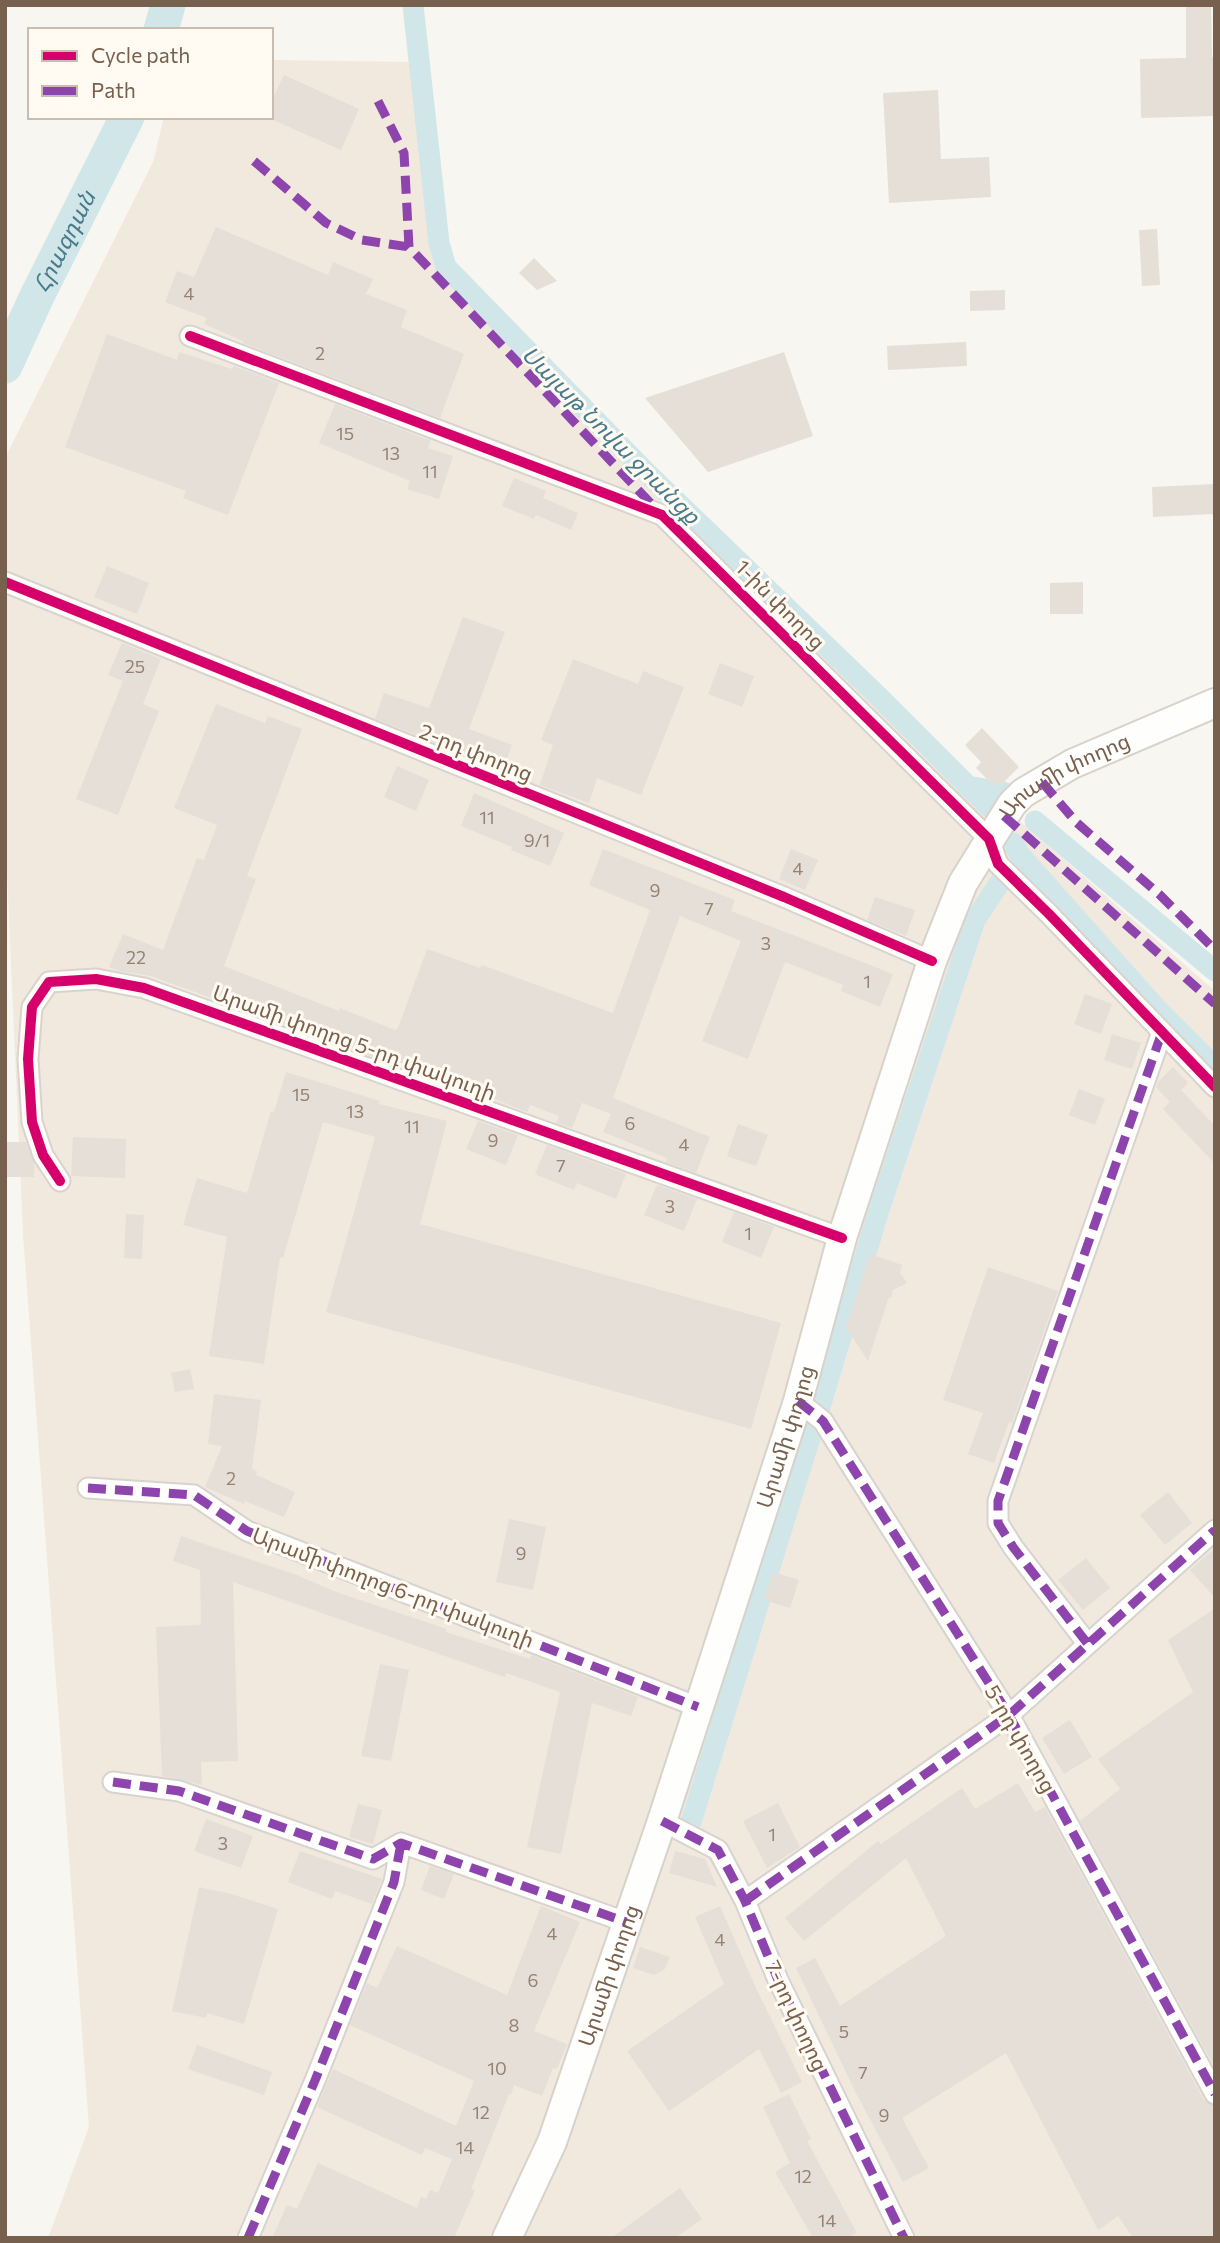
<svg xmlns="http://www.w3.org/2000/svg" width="1220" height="2243" font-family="Commissioner,'Noto Sans Armenian',sans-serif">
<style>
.residential{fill:#f1e9de}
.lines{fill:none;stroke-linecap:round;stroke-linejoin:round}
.canal{stroke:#d1e6e9;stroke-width:21}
.river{stroke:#d1e6e9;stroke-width:35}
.building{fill:#e5dfd7}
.minor-casing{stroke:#d8d3ce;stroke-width:23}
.secondary-casing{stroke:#d7d2ca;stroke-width:32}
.minor{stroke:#fefefd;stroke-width:19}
.secondary{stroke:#fefefd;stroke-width:28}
.quiet{stroke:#8e44ad;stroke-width:9;stroke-dasharray:18 9;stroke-linecap:butt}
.cycleway-casing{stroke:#fffbf3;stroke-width:15}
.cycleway{stroke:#d6006c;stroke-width:10}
.labels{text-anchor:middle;stroke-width:6;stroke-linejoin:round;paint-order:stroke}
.number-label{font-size:18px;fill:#958272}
.street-label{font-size:21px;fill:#78604e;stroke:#fffbf3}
.water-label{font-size:23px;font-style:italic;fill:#487b8b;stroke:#fffbf3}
</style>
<rect width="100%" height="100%" fill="#f8f6f0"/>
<path class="residential" d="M271 60 415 62 430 245 554 366 944 755 1215 991V2238H48L89 2127 23 1235 5 828V458L153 162 164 117H271Z"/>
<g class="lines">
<path class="canal" d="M413 5 439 243 446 267 646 472 878 696 989 807
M967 786 1004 792
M1035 821 1215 971
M1013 843 1020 855 1157 1009 1215 1067
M820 1407 878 1213 975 920 1004 876
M691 1822 813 1428"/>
<g class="river">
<path d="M161 30 168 5"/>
<path id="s1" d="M5 366 37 296 127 117"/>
</g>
</g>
<path class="building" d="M1186 5H1211L1212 57H1215V116L1141 118 1140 59 1186 58Z
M284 75 359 109 341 150 271 119V102Z
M938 90 941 159 989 157 991 197 889 203 883 93Z
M216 227 328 275 333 262 373 279 366 294 407 310 401 327 464 354 440 418 243 343V341L204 324 207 318 165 302 177 271 194 277Z
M1157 229 1160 285 1142 286 1139 230Z
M534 258 557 281 537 290 519 273Z
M1005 290V310L970 311V291Z
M107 334 177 360 179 352 232 369 234 366 279 383 228 515 183 498 186 491 65 447Z
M966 342 967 366 888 370 887 346Z
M784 352 813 436 708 472 645 398Z
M335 404 431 441 428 448 453 456 439 499 407 489 410 481 319 443Z
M514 478 546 491 543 498 578 513 571 530 536 515 534 519 502 506Z
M1215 484V514L1153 517 1152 487Z
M107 566 149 583 137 614 94 597Z
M1083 582V614H1050V583Z
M463 617 505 632 469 729 512 745 503 769 375 719 384 693 429 708Z
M122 643 161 659 143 704 159 711 118 815 76 799 123 681 108 675Z
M573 659 638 684 643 671 684 687 641 795 597 778 589 803 540 785 553 745 541 740Z
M720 663 754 676 742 707 708 694Z
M216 704 265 723 268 716 302 729 247 876 256 879 224 966 339 1011 340 1008 395 1030 398 1028 427 949 480 968 482 965 613 1013 650 910 589 885 603 849 735 900 731 911 893 974 880 1007 841 991 843 985 785 962 748 1059 702 1041 741 941 680 916 613 1098 710 1137 696 1173 666 1162 667 1158 603 1132 611 1114 582 1103 572 1128 556 1123 559 1116 530 1105 527 1112 423 1071 422 1075 151 976 119 971 109 967 123 934 163 950 197 858 204 860 217 825 174 808Z
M982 728 1019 767 1001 785 991 783 976 768 981 762 965 745Z
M397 766 429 780 416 811 384 797Z
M474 793 564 833 550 866 511 850 512 847 461 826Z
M791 849 818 860 805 890 779 879Z
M875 897 915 910 906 936 867 920Z
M1085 994 1112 1004 1101 1034 1074 1024Z
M1112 1034 1141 1043 1132 1069 1104 1060Z
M1173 1067 1188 1083 1181 1090 1215 1126V1164L1163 1109 1170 1102 1156 1087 1158 1082Z
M286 1072 380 1101 379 1104 447 1121 420 1224 781 1323 751 1429 326 1312 375 1137 323 1122 283 1258 280 1257 264 1364 209 1356 227 1237 183 1225 197 1178 247 1193 271 1111 274 1112Z
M1079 1089 1105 1099 1095 1125 1069 1115Z
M478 1121 518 1135 506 1165 466 1149Z
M738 1124 768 1135 756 1166 727 1156Z
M73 1137 126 1139 125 1178 71 1176Z
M7 1142H26L34 1163V1177H6Z
M547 1145 626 1174 616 1199 577 1183 574 1190 535 1174Z
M657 1185 697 1199 684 1231 644 1215Z
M734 1212 774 1227 761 1258 722 1242Z
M126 1214 144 1215 142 1259 124 1258Z
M870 1254 902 1265 900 1273 907 1283 893 1290 891 1298 889 1297 868 1361 846 1327Z
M988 1267 1058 1291 1012 1423 1009 1422 994 1463 968 1454 983 1413 943 1400Z
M190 1369 194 1389 175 1392 171 1373Z
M214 1394 261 1400 252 1469 257 1471 256 1475 295 1492 284 1517 245 1501 244 1504 205 1487 222 1446 208 1444Z
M1168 1492 1192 1523 1165 1545 1140 1515Z
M509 1519 546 1527 533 1590 496 1582Z
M181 1536 297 1575 336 1592 447 1629 446 1632 530 1659 531 1655 638 1697 631 1716 592 1703 561 1854 527 1847 560 1692 506 1673 505 1677 233 1582 238 1761 201 1762 202 1785 162 1776 156 1627 201 1625 200 1570 173 1561Z
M1215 1548V1598L1190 1570Z
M1086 1558 1110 1588 1083 1610 1058 1580Z
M773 1572 799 1580 790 1608 764 1600Z
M1215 1608V2068L1080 1821 1120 1789 1098 1759 1193 1692 1168 1640Z
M380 1664 409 1670 391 1761 361 1756Z
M1070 1720 1092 1757 1064 1774 1042 1738Z
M1018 1783 1035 1812 1045 1807 1204 2100 1215 2106V2238H1133L1118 2216 1098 2230 1006 2053 902 2118 929 2168 903 2182 855 2091 796 1968 815 1958 840 2006 946 1936 906 1858 804 1941 785 1918 878 1841 881 1844 962 1788 975 1809Z
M778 1803 800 1847 767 1868 743 1821Z
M358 1804 382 1810 373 1844 349 1837Z
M206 1819 253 1836 241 1868 194 1851Z
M300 1851 382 1879 372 1904 335 1891 332 1899 288 1882Z
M675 1851 705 1859 717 1887 669 1873Z
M430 1866 454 1874 444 1899 421 1890Z
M199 1887 231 1894 278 1909 244 2024 207 2013 206 2018 172 2011Z
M541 1906 580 1922 534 2031 567 2044 557 2069 553 2068 542 2096 514 2085 511 2095 509 2094 471 2189 475 2190 454 2238H272L287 2205 297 2209 318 2163 417 2208 421 2197 426 2199 430 2190 438 2193 452 2159 425 2148 422 2155 317 2107 333 2069 456 2126 474 2081 350 2025 367 1983 377 1988 397 1946 507 1995Z
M720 1906 755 1986 802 2082 781 2093 759 2049 669 2111 627 2051 724 1984 695 1917Z
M640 1947 670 1957 665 1969 654 1975 633 1968Z
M197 2045 272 2072 264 2095 188 2069Z
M789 2094 811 2139 807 2141 857 2233 847 2238H813L775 2172 790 2163 763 2107Z
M680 2188 702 2219 675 2238H611Z"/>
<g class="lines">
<defs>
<path id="minor" d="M190 336 662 515 989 839 998 864 1049 914 1215 1087
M5 582 784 897 932 961
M60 1181 43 1155 32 1122 28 1059 32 1007 49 982 96 979 144 988 842 1238
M798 1401 823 1421 1009 1715 1215 2094
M88 1488 194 1495 247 1531 698 1707
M1087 1643 1013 1547 998 1523V1501L1162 1032
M113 1782 179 1791 373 1859 401 1843 626 1922
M662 1821 718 1850 745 1901 778 1980 904 2238
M745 1901 1009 1715 1215 1530
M248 2238 316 2078 394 1882 401 1843"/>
<g id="secondary">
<path id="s2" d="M507 2238 552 2142 662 1821 798 1401 842 1238 932 961 963 883 1012 804 1023 793 1072 764 1215 703"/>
</g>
</defs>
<use href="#minor" class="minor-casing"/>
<use href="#secondary" class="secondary-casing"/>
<use href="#minor" class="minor"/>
<use href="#secondary" class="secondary"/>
<path class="quiet" d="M378 101 404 153 409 247 657 510
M254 161 326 223 362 240 409 247
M1042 782 1076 822 1159 894 1215 950
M1004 816 1215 1004
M798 1401 823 1421 1009 1715 1215 2094
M88 1488 194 1495 247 1531 698 1707
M1087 1643 1013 1547 998 1523V1501L1162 1032
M113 1782 179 1791 373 1859 401 1843 626 1922
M662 1821 718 1850 745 1901 778 1980 904 2238
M745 1901 1009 1715 1215 1530
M248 2238 316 2078 394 1882 401 1843"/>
<defs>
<path id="cycleway" d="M190 336 662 515 989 839 998 864 1049 914 1215 1087
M5 582 784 897 932 961
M60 1181 43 1155 32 1122 28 1059 32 1007 49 982 96 979 144 988 842 1238"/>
</defs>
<use href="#cycleway" class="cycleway-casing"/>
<use href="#cycleway" class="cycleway"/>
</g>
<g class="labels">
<g class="number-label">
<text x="189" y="300">4</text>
<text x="320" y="360">2</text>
<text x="345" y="440">15</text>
<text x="391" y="460">13</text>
<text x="430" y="478">11</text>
<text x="135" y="673">25</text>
<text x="487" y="824">11</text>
<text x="537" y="847">9/1</text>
<text x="798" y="875">4</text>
<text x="655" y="897">9</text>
<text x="709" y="915">7</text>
<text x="766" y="950">3</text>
<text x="136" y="964">22</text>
<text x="867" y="988">1</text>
<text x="301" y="1101">15</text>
<text x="355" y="1118">13</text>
<text x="630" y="1130">6</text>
<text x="412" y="1133">11</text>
<text x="493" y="1147">9</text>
<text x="684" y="1151">4</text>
<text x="561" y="1172">7</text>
<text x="670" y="1213">3</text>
<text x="748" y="1240">1</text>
<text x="231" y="1485">2</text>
<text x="521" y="1560">9</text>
<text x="772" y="1841">1</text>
<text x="223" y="1850">3</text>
<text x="552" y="1940">4</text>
<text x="720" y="1946">4</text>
<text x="533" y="1987">6</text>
<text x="514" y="2032">8</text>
<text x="844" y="2038">5</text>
<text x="497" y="2075">10</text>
<text x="863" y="2079">7</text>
<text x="481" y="2119">12</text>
<text x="884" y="2122">9</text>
<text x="465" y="2154">14</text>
<text x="803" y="2183">12</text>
<text x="827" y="2227">14</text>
</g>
<g class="street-label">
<text transform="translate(780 605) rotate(45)" y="7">1-ին փողոց</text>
<text transform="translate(476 753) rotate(22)" y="7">2-րդ փողոց</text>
<text dy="7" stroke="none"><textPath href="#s2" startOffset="1584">Արամի փողոց</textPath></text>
<text transform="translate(354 1043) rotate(20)" y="7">Արամի փողոց 5-րդ փակուղի</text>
<text dy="7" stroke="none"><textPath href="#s2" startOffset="849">Արամի փողոց</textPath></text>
<text transform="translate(393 1588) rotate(21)" y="7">Արամի փողոց 6-րդ փակուղի</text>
<text transform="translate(1020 1739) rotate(60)" y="7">5-րդ փողոց</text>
<text dy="7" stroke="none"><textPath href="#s2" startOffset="282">Արամի փողոց</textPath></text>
<text transform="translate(796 2016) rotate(65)" y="7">7-րդ փողոց</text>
</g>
<g class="water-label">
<text dy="8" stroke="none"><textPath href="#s1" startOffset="138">Հրազդան</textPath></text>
<text transform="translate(611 435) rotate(45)" y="8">Սայաթ Նովա ջրանցք</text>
</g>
</g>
<rect width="1220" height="2243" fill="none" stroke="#78604e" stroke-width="14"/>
<rect x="28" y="28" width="245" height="91" fill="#fffbf3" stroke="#c9bdb1" stroke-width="2"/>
<rect x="42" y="51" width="35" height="10" fill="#d6006c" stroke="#c9bdb1" stroke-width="2"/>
<text x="91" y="63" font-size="21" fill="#78604e">Cycle path</text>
<rect x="42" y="86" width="35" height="10" fill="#8e44ad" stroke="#c9bdb1" stroke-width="2"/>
<text x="91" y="98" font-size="21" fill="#78604e">Path</text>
</svg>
